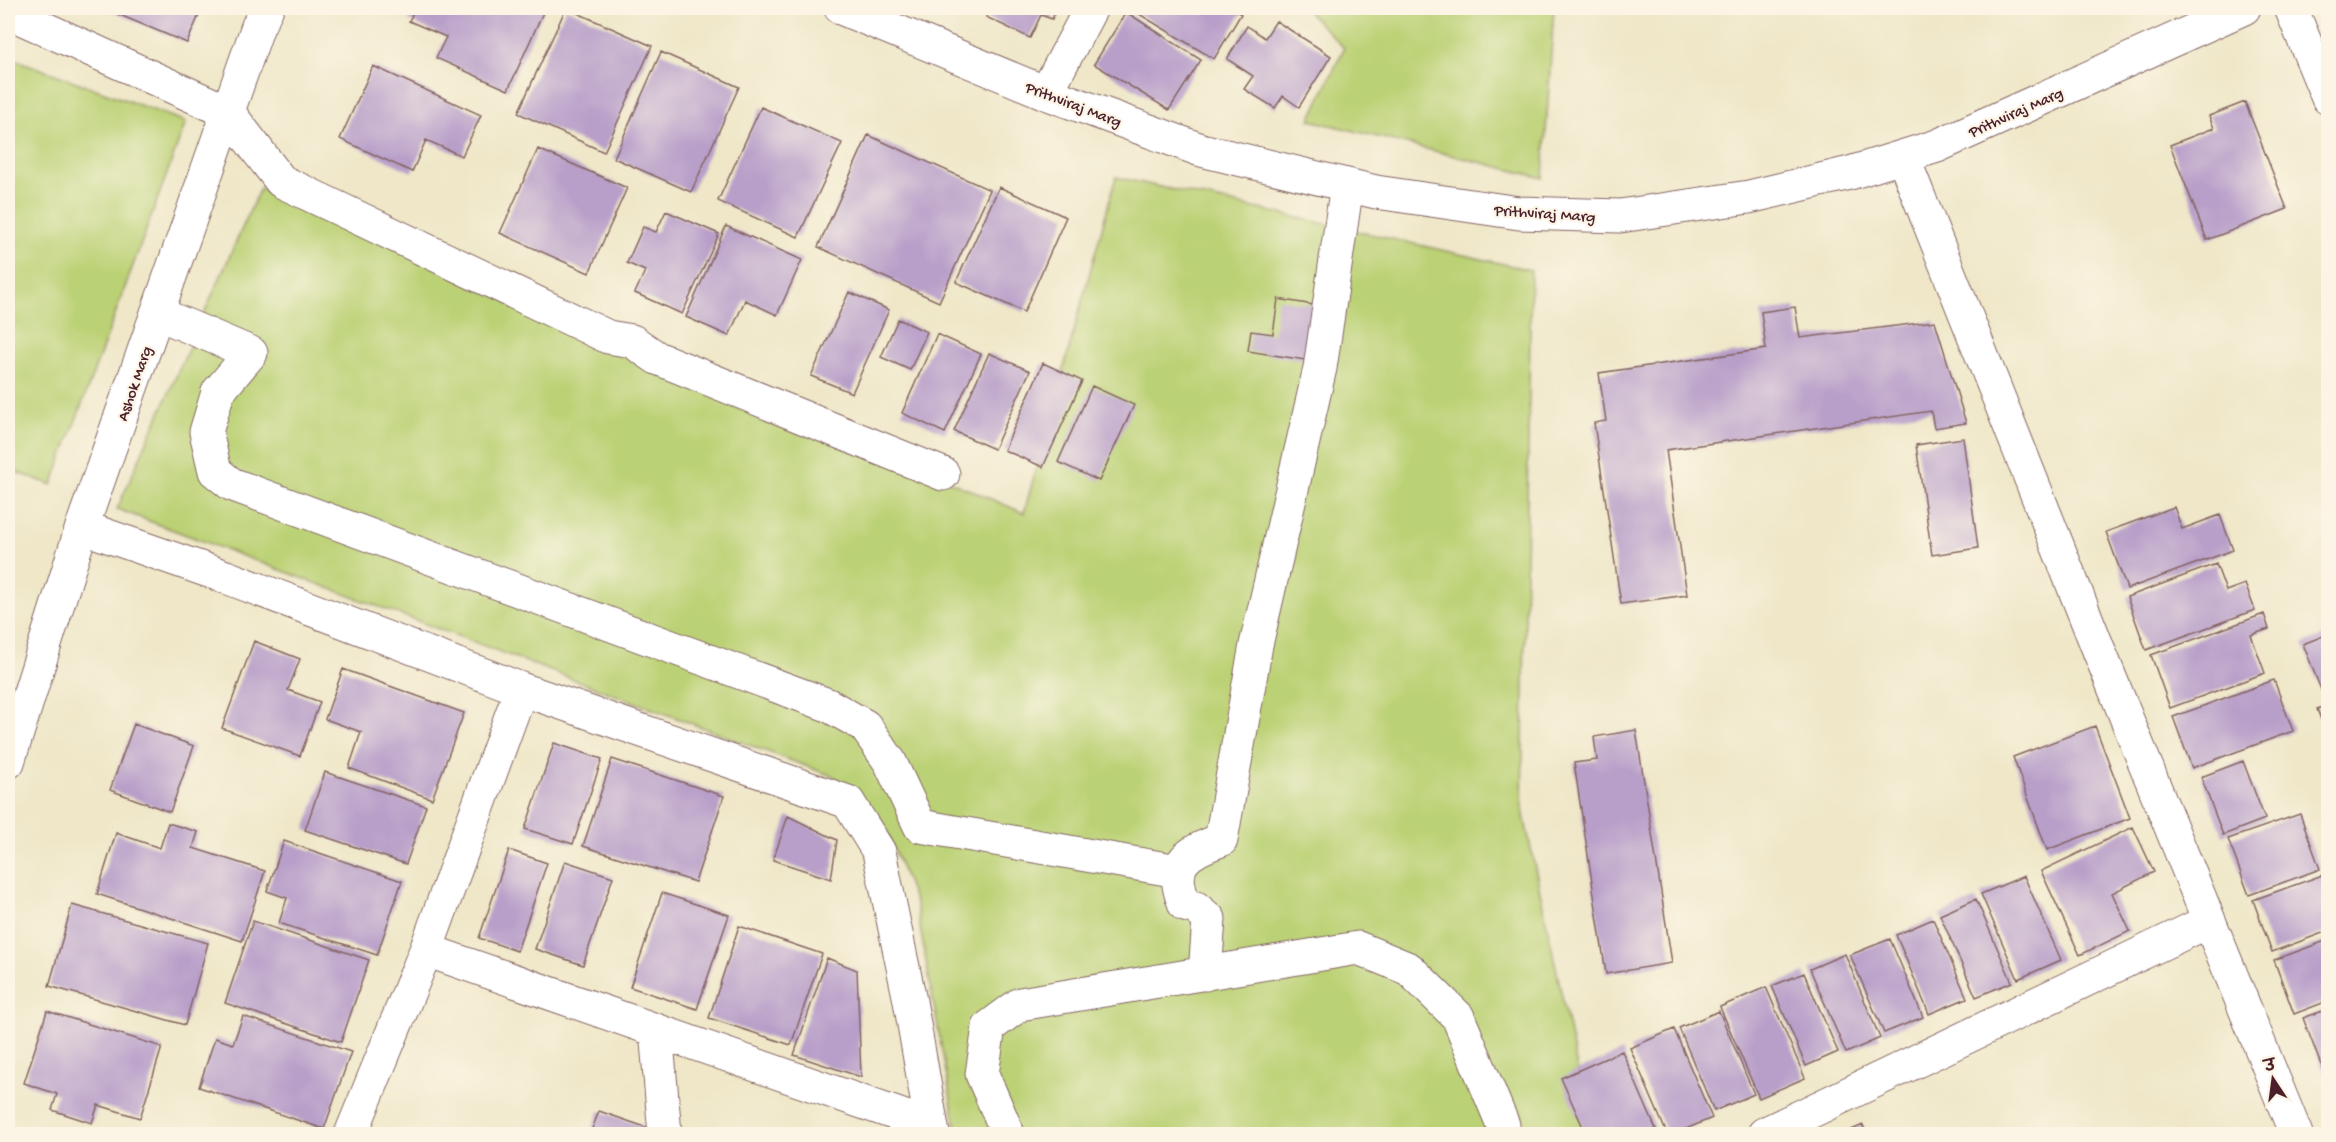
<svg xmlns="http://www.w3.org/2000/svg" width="2336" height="1142" font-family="'Gochi Hand','Playpen Sans Deva',sans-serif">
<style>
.green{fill:#bbd175;stroke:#827850;stroke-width:1.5}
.building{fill:#b89fc9}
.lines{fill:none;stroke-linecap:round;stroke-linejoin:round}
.minor-casing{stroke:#846562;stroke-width:35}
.tertiary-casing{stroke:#846562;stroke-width:35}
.minor{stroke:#fff;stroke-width:33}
.tertiary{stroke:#fff;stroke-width:33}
.labels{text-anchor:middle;stroke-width:4.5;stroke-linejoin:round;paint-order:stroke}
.street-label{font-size:16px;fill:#4a1f2b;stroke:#fcf5e5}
</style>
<rect width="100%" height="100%" fill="#fcf5e5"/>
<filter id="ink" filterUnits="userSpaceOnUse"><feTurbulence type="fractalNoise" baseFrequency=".0167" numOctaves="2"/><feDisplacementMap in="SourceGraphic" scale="12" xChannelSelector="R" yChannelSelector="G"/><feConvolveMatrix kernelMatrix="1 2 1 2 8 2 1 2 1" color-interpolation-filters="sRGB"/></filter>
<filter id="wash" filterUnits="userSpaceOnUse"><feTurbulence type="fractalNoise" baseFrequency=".008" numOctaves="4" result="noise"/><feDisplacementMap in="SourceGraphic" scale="24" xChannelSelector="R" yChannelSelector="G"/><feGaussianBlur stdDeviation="1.35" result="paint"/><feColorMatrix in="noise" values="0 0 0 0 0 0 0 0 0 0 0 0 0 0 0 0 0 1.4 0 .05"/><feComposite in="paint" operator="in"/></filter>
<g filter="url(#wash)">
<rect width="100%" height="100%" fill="#efe7c8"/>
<path class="green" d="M1304 8H1554L1543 178 1310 120 1344 48Z
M8 57 186 122 52 485 8 469Z
M1116 177 1531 270 1522 806 1591 1134H957L916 905 885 826 835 777 117 509 260 188 1024 513Z"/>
<g id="blocks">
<path class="building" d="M103 8H202L187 43Z
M415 8H545L508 90 436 58 446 37 409 21Z
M566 8 652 46 604 152 518 113Z
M991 8H1057L1052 19 1041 15 1030 38 986 17Z
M1129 8H1231L1241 14 1214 59Z
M1126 12 1201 60 1169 110 1094 64Z
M1276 21 1331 56 1299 107 1283 96 1275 108 1244 89 1253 76 1227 59 1247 26 1265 38Z
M661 52 739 87 691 192 614 158Z
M373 66 481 115 462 156 426 140 412 172 340 139Z
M2245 102 2287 209 2207 240 2170 145 2214 128 2209 116Z
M761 107 842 143 798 237 718 201Z
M868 135 990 190 939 302 818 247Z
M538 149 627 188 589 273 500 233Z
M999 187 1066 217 1024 312 956 282Z
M666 211 719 234 682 314 635 293 645 271 627 263 643 227 656 232Z
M726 226 802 260 777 315 745 300 729 336 686 317Z
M849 292 889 310 852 393 811 376Z
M1278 299 1326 307 1305 360 1248 351 1251 331 1273 334Z
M1795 307 1800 338 1935 321 1966 423 1934 428 1931 411 1666 450 1687 595 1621 604 1594 423 1606 421 1599 373 1766 349 1761 312Z
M898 319 927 332 910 370 881 357Z
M937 334 981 354 945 433 902 413Z
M989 353 1030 371 994 449 954 431Z
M1043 363 1082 381 1043 467 1004 450Z
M1092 386 1134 405 1099 481 1058 462Z
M1963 438 1978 548 1932 555 1916 445Z
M2174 507 2182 529 2220 515 2233 550 2127 589 2106 532Z
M2216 564 2226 591 2245 584 2255 610 2146 650 2127 597Z
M2264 614 2269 629 2251 635 2265 673 2170 708 2151 655Z
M2328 634V738L2317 709 2327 705 2303 644Z
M254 641 300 659 288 690 320 702 300 756 222 728Z
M343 669 464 713 432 799 349 768 361 732 325 719Z
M2274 680 2293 731 2192 768 2173 717Z
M134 724 194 746 170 812 110 790Z
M2095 726 2130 818 2047 850 2013 757Z
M1636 730 1672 963 1606 974 1574 763 1597 760 1594 737Z
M554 743 602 759 573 844 525 829Z
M612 759 724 796 695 882 583 846Z
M2243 761 2265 819 2223 835 2201 777Z
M325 772 426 806 406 864 305 830Z
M2300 814 2320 869 2249 895 2228 839Z
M788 816 837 840 831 879 773 860Z
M168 823 198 832 193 848 265 871 242 941 97 894 116 833 160 848Z
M2133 827 2154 872 2112 893 2130 931 2080 955 2041 871Z
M284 841 402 881 377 955 279 923 287 898 267 891Z
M509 850 547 863 517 951 479 938Z
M565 861 613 877 583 965 535 949Z
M2328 873V931L2272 952 2253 900Z
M2024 876 2061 960 2018 979 1981 894Z
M662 893 729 915 697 1009 630 987Z
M1976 899 2012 982 1976 997 1940 915Z
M72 905 208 943 185 1025 49 986Z
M1933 919 1967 998 1929 1014 1896 935Z
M253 921 369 960 341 1042 225 1003Z
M739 926 822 954 791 1045 709 1018Z
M1890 939 1923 1017 1884 1033 1850 955Z
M2328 940V1001L2294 1014 2274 960Z
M1845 954 1880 1038 1846 1053 1810 969Z
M827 958 857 970 861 1077 794 1055Z
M1804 973 1838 1052 1806 1066 1772 986Z
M1766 987 1805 1078 1759 1098 1720 1007Z
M2328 1009V1080L2327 1081 2303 1018Z
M47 1011 162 1047 140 1118 98 1105 92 1123 52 1110 57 1094 24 1083Z
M1719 1011 1754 1094 1714 1111 1679 1028Z
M243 1016 351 1052 324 1129 199 1087 215 1038 233 1044Z
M1674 1029 1712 1118 1674 1134H1667L1630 1048Z
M1622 1051 1658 1134H1586L1561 1078Z
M599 1111 648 1128 645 1134H590Z
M1863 1125 1866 1134H1842Z"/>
</g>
</g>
<g filter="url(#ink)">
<use href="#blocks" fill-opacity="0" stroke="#846562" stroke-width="1.5"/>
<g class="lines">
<defs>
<path id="minor" d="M2291 8 2328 98
M8 12 228 112 281 181 608 337 632 341 657 358 943 474
M1046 93 1091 8
M1903 157 2100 653 2296 1134
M157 313 251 353 218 392 206 432 215 471 231 484 828 705 865 726 890 762 920 826 1178 871
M82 527 226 577 521 689 848 802 879 852 910 1001 933 1134
M426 950 931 1126
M1205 974 1209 919 1196 908 1185 905C1168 865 1184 853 1221 840L1256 645 1320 368 1347 185
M656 1030 665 1134
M351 1134 426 950 521 689
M1008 1134 982 1074 989 1027 1020 1004 1358 948 1409 969 1458 1017 1503 1125V1134
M1764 1134 2209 921"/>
<path id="tertiary" d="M841 8 1046 93 1201 150 1376 192 1519 213 1620 216 1749 197 1850 173 1937 146 2244 8
M8 762 82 527 258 26 267 8"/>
</defs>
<use href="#minor" class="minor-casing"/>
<use href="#tertiary" class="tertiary-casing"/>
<use href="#minor" class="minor"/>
<use href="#tertiary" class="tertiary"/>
</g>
</g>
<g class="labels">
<g class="street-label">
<text transform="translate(1074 103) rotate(21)" y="6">Prithviraj Marg</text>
<text transform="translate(2015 111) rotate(-24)" y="6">Prithviraj Marg</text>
<text transform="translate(1545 212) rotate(4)" y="6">Prithviraj Marg</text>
<text transform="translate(133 383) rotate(-71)" y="6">Ashok Marg</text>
</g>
</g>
<rect width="2336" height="1142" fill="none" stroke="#fcf5e5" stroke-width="30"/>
<g transform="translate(2273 1079) rotate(347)" stroke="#fcf5e5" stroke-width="4.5" paint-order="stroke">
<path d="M0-4.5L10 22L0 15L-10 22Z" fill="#4a1f2b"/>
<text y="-9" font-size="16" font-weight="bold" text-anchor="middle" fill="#4a1f2b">उ</text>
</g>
</svg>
